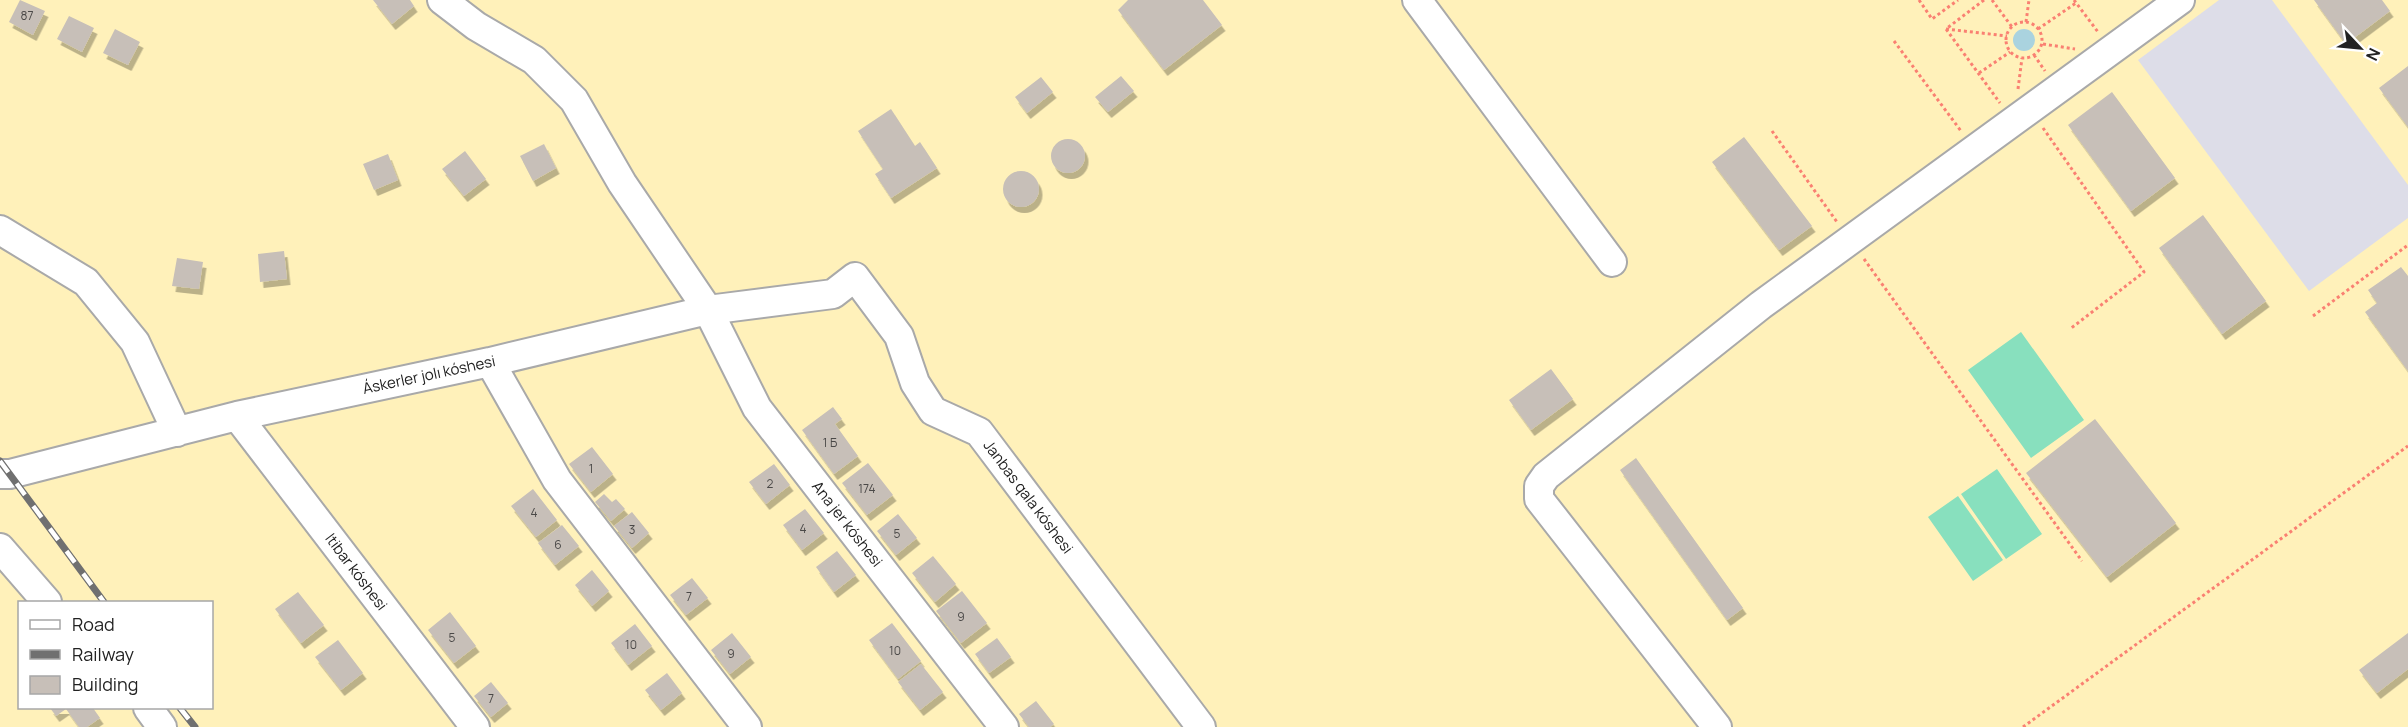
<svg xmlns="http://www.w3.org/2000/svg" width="2408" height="727" font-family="Manrope,sans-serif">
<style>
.sand{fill:#fff1ba;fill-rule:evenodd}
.pitch{fill:#88e0be}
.plaza{fill:#dddde8}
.water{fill:#aad3df}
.building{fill:#c7bfb8;filter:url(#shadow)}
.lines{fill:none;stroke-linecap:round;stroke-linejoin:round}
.minor-casing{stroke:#a9a9a9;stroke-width:32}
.path{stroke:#fa8072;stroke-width:3;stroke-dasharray:3 3;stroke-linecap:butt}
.minor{stroke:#fff;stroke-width:28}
.rail-casing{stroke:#707070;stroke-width:7}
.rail{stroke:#fff;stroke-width:4.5;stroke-dasharray:14;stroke-linecap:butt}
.labels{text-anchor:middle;stroke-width:4.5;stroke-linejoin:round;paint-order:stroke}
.number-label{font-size:12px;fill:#4b4948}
.street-label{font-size:15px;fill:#222;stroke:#fff}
</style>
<defs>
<filter id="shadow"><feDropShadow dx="3.5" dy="6" stdDeviation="0" flood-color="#0004"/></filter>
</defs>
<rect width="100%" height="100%" fill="#f2efe9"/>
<path class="sand" d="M0 0H2408V727H0ZM20 602H212V708H20Z"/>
<path class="pitch" d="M2021 332 2084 420 2031 458 1968 370Z
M1997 469 2042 534 2006 559 1961 494Z
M1958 496 2003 560 1973 581 1928 517Z"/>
<path class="plaza" d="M2219 0H2272L2408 185V218L2309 291 2138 60Z"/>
<path class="water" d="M2013 40a11 11 0 1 1 22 0a11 11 0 1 1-22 0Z"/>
<path class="building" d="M20 0 45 11 33 35 9 22Z
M373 0H410L414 6 392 24Z
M1128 0H1203L1222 25 1164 70 1118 10Z
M2314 0H2382L2390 11 2346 44Z
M69 16 94 28 82 52 57 39Z
M115 29 140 42 128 65 103 53Z
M2408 66V127L2379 88Z
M1121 76 1134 91 1108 112 1095 97Z
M1041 77 1053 92 1027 113 1015 97Z
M2112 92 2175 178 2131 211 2068 125Z
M891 109 915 146 920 142 937 168 891 198 875 174 883 169 858 131Z
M1744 137 1812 226 1779 250 1712 162Z
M1051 156a17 17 0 1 1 34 0a17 17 0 1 1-34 0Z
M544 144 556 168 533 181 520 156Z
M465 151 486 179 464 196 442 169Z
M388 154 398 180 374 190 363 164Z
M1003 189a18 18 0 1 1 36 0a18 18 0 1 1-36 0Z
M2203 215 2266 301 2222 334 2159 248Z
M284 251 287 279 260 282 258 254Z
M177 258 203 262 199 289 172 286Z
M2401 267 2408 276V371L2365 312 2377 303 2368 290Z
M1551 369 1573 399 1531 430 1509 400Z
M833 407 842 419 835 424 858 456 834 474 802 430Z
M2095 419 2176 523 2107 577 2026 473Z
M592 447 613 474 591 492 569 464Z
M1636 458 1743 608 1727 620 1620 470Z
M868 463 893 495 867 515 842 483Z
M774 464 790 485 766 504 749 482Z
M533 489 557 520 536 537 511 506Z
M604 494 612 502 616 499 625 509 611 521 595 502Z
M805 509 824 533 802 550 783 525Z
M632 512 649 533 632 548 614 526Z
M898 514 917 538 896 555 877 531Z
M562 525 579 546 555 565 538 543Z
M837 551 856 575 834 592 816 567Z
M933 556 956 584 935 602 912 573Z
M592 570 609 591 592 606 575 585Z
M692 578 708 598 686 615 670 595Z
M962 591 987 623 961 643 936 611Z
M298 592 324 625 301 643 275 609Z
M450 612 476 646 454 663 428 630Z
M892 623 921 661 898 679 869 640Z
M635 624 652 646 628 665 611 643Z
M732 633 751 657 730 674 711 650Z
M2408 633V669L2377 693 2359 670Z
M997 638 1011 657 989 673 975 654Z
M338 640 363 673 341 690 315 657Z
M921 664 943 692 920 710 898 682Z
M667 673 682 693 661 710 645 690Z
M491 682 508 703 491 717 474 696Z
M1036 701 1054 724 1050 727H1029L1019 714Z
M50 708H93L100 718 87 727H79L66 709 56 716Z"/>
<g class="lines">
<defs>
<path id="minor" d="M442 0 476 26 534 60 574 100 622 183 708 310 757 408 1004 727
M1417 0 1612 262
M0 230 86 282 135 342 177 432
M490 362 557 480 747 727
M237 416 475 727
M0 474H10L237 416 490 362 708 310 833 294 855 277 899 336 915 383 933 411 979 432 1201 727
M0 548 47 602
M148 708 162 727
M1717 727 1539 499V486L1546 476 1761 305 2180 0"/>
</defs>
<use href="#minor" class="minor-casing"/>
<path class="path" d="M1919 0 1932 19 1958 0
M1984 0 1946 29 2000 103
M1992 0 2012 27
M2074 0 2098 32
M2026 22 2029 0
M2006 40a18 18 0 1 1 36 0a18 18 0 1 1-36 0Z
M1946 29 2007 36
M2038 29 2076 3
M1894 41 1961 131
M2043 44 2075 49
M2034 55 2045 71
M1979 73 2010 52
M2018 89 2022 58
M2043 128 2144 272 2070 329
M1772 131 1837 222
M1864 259 2082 561
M2313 316 2408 245
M2023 727 2408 446"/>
<use href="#minor" class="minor"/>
<defs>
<path id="rail" d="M0 461 104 602
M180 708 195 727"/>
</defs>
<use href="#rail" class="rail-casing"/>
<use href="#rail" class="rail"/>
</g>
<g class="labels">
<g class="number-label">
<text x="27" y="20">87</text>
<text x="830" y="447">1 Б</text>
<text x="591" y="473">1</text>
<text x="770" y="488">2</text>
<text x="867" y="493">174</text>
<text x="534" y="517">4</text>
<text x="803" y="533">4</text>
<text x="632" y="534">3</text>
<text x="897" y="538">5</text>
<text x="558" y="549">6</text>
<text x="689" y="601">7</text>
<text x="961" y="621">9</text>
<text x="452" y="642">5</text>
<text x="631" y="649">10</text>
<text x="895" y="655">10</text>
<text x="731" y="658">9</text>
<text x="491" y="703">7</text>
</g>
<g class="street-label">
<text transform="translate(429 375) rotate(-12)" y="5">Áskerler jolı kóshesi</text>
<text transform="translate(1028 497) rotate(53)" y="5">Janbas qala kóshesi</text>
<text transform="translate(847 524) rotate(52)" y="5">Ana jer kóshesi</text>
<text transform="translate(356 572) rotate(53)" y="5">Itibar kóshesi</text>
</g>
</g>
<rect x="18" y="601" width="195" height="108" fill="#ffffff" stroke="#a7a7a7" stroke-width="1.5"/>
<rect x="30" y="620" width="30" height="9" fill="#ffffff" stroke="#a7a7a7" stroke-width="1.5"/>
<text x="72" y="631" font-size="18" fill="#222222">Road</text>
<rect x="30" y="650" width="30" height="9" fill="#707070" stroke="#a7a7a7" stroke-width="1.5"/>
<text x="72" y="661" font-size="18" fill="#222222">Railway</text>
<rect x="30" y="676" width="30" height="18" fill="#c7bfb8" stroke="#a7a7a7" stroke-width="1.5"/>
<text x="72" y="691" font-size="18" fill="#222222">Building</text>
<g transform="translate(2360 48) rotate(116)" stroke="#ffffff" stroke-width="4.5" paint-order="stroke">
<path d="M0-4.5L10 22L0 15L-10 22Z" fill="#222222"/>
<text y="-9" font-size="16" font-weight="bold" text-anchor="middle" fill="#222222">N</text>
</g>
</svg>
